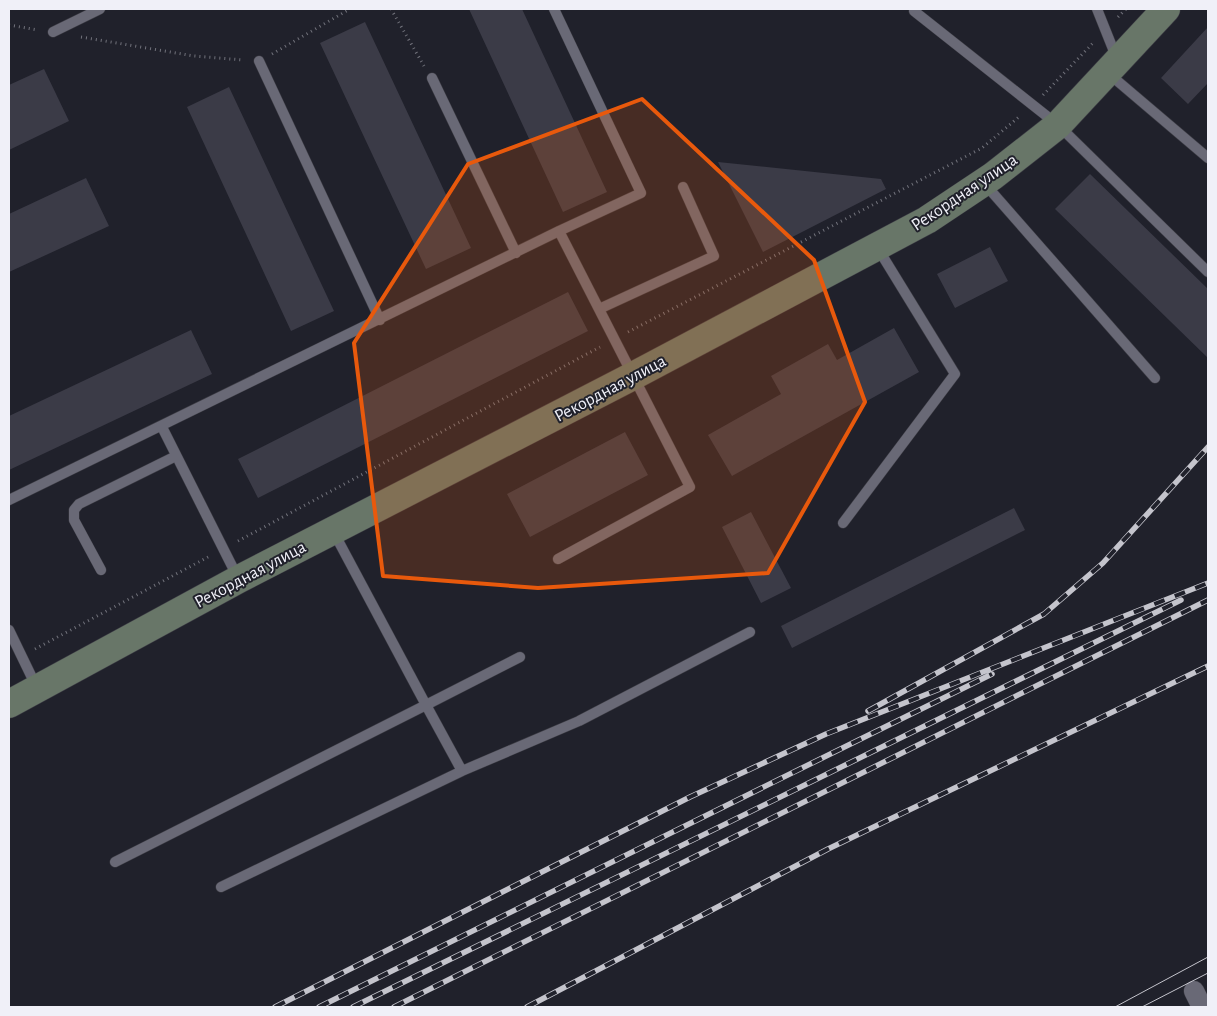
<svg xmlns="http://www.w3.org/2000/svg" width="1217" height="1016" font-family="'Alegreya Sans',sans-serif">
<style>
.building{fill:#3b3b47}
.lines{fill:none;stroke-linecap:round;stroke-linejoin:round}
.lane-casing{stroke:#3d3d45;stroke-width:11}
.street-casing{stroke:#3d3d45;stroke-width:21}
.secondary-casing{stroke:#3d3d45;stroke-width:29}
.path{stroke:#72737c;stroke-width:3;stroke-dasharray:1 4;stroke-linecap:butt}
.lane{stroke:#696976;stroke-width:10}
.street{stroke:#696976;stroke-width:20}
.secondary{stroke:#687668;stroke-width:28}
.tram{stroke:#c4c4cc;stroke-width:1}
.rail-casing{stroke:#c4c4cc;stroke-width:5.5}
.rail{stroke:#20212b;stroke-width:4;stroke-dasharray:11;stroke-linecap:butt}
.marked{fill:#e8590c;fill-opacity:0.2;stroke:#e8590c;stroke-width:4;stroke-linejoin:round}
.labels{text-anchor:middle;stroke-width:4;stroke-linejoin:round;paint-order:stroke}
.street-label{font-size:18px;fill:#f0f0f8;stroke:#20212b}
</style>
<rect width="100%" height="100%" fill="#20212b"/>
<path class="building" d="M469 9H522L607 192 563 212Z
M365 22 471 248 426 269 320 43Z
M1208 27V83L1188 104 1161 78Z
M44 69 69 121 9 150V85Z
M229 87 334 311 291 331 187 107Z
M718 162 881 179 886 189 763 252Z
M1090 174 1208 289V358L1055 209Z
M86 178 109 226 9 272V214Z
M990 247 1008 281 955 308 937 274Z
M568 292 588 331 258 498 238 459Z
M894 328 919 372 732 476 708 435 781 394 771 376 828 344 837 360Z
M191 330 212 374 9 470V416Z
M625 432 648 475 530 537 507 494Z
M1014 508 1025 530 792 648 781 626Z
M751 512 791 588 761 603 722 527Z"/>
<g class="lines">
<defs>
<path id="lane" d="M554 9 641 193 559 231 690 487 558 559
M1097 9 1117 59
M914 11 1058 125 1208 272
M53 32 100 9
M259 61 380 320
M1108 73 1208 158
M432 78 516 253
M984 183 1155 378
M599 309 714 256 683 187
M162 427 238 578
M9 500 559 231
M843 523 955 374 877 247
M101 570 74 520V510L79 504 176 456
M9 630 37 688
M462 771 579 721 750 632
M115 862 426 705 333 531
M221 887 462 771 426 705 520 657"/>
<path id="street" d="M1194 991 1202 1007"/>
<path id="secondary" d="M9 704 239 579 633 376 927 220 993 176 1058 125 1166 9"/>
</defs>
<use href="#lane" class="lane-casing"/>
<use href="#street" class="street-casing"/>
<use href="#secondary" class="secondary-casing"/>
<path class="path" d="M391 9 424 66
M1118 17 1126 9
M9 25 38 30
M81 37 194 56 243 60
M272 54 350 9
M1043 95 1094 42
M628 332 982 148 1020 116
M238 541 600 347
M35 649 210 556"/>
<use href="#lane" class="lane"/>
<use href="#street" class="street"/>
<use href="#secondary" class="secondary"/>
<path class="tram" d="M1115 1007 1208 957
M1142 1007 1208 973"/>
<defs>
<path id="rail" d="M868 711 1044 614 1103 563 1208 447
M275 1007 690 797 826 734 1208 583
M319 1007 992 674
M353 1007 1181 600
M394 1007 1208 600
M527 1007 828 849 1208 666"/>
</defs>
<use href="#rail" class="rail-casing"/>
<use href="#rail" class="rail"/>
</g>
<path class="marked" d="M642 99 814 260 865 402 768 573 538 588 383 576 354 343 468 164Z"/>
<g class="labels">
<g class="street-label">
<text transform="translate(964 192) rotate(-34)" y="6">Рекордная улица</text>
<text transform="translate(610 388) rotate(-28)" y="6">Рекордная улица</text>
<text transform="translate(250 574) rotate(-28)" y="6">Рекордная улица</text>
</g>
</g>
<rect width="1217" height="1016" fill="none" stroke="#f0f0f8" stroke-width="20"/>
</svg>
